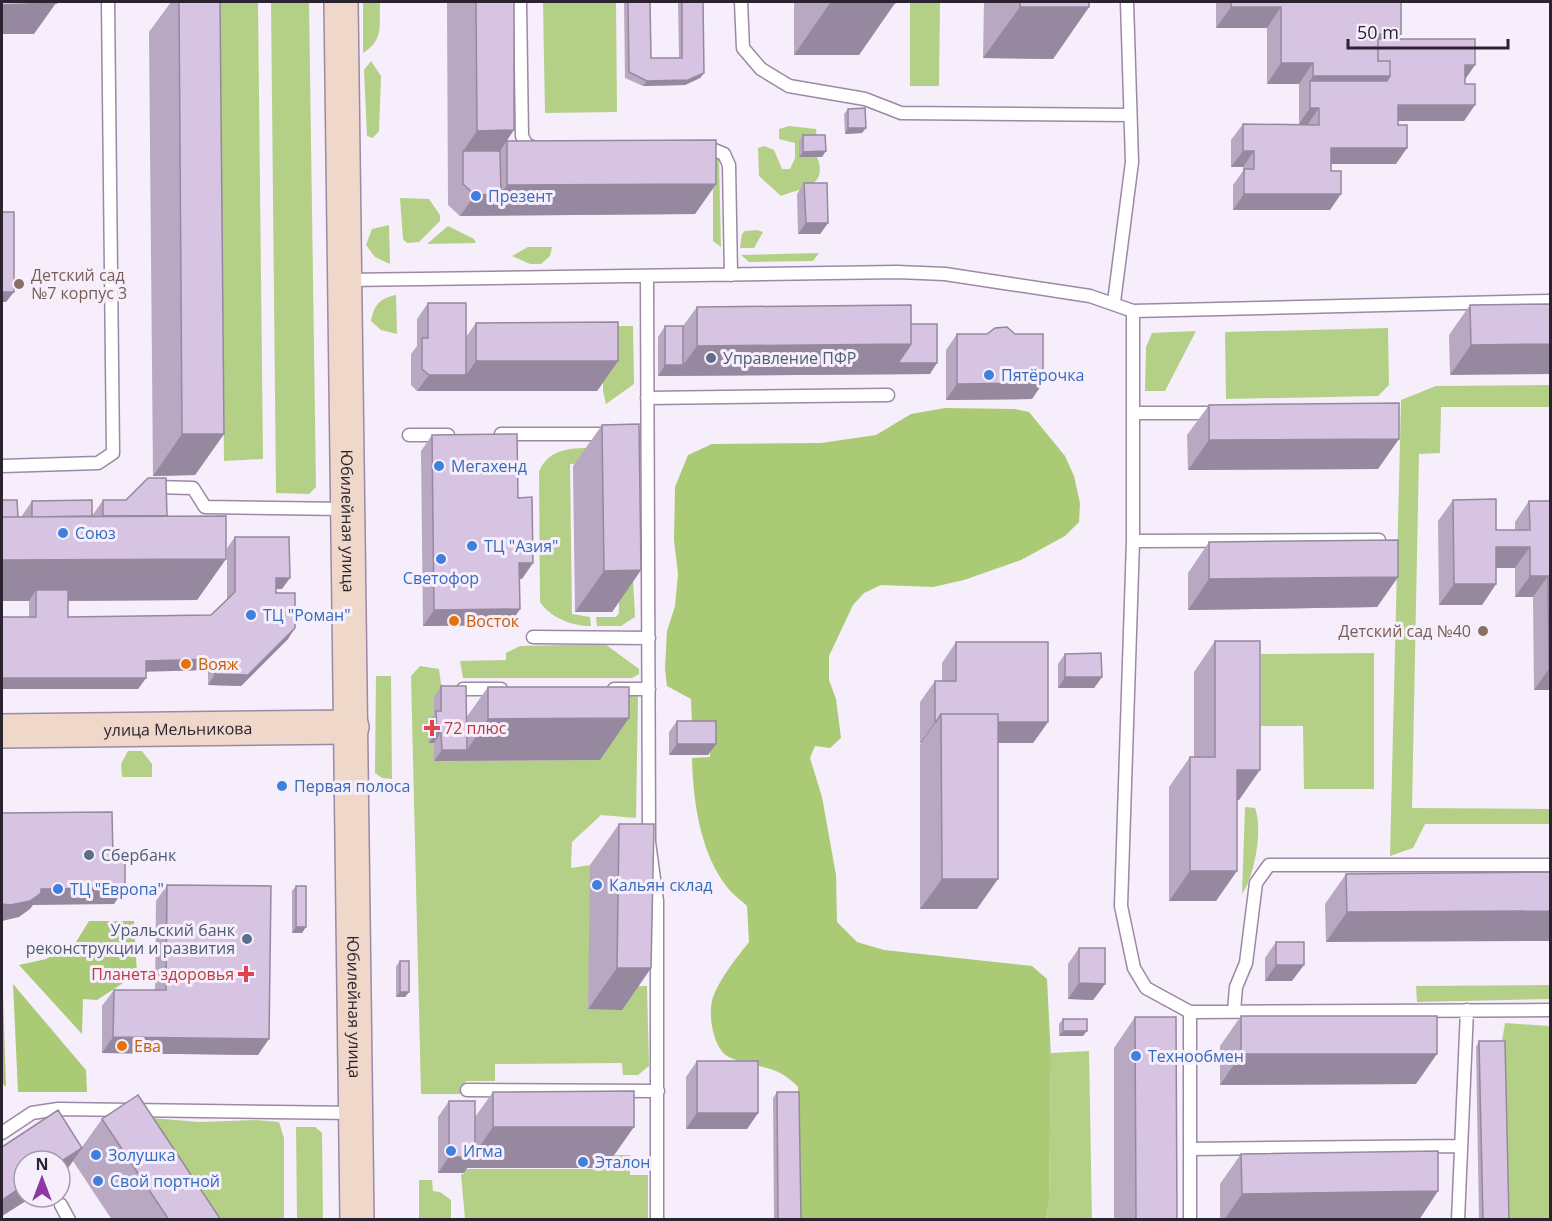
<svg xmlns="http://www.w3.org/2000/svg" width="1552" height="1221" font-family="'Open Sans',sans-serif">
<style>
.green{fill:#b4d087}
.forest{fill:#aaca76}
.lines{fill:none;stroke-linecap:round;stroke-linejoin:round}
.service-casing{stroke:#9b89a6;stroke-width:15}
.secondary-casing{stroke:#9b89a6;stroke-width:36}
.service{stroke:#fff;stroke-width:12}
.secondary{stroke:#efd8c9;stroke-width:33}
.wall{fill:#b9a8c2}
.shaded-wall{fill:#96889e}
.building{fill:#d7c3e2;stroke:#96889e;stroke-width:1.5}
.shop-dot{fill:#3f7fe0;stroke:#f6eefb;stroke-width:2}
.education-dot{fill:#8d6e63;stroke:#f6eefb;stroke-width:2}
.service-dot{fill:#5c6f8a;stroke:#f6eefb;stroke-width:2}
.food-dot{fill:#e8710a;stroke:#f6eefb;stroke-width:2}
.health-dot{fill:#e0444e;stroke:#f6eefb;stroke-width:2}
.labels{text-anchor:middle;stroke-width:6;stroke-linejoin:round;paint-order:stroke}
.shop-label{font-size:16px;fill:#366cbe;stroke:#f6eefb;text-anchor:start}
.education-label{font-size:16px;fill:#785e54;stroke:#f6eefb;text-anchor:start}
.service-label{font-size:16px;fill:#4e5e75;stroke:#f6eefb;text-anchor:start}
.street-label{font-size:16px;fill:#2b2430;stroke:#f6eefb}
.food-label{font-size:16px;fill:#c56008;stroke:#f6eefb;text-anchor:start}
.health-label{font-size:16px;fill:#be3a42;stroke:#f6eefb;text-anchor:start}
</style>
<rect width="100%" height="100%" fill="#f6eefb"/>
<path class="green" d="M219 2H258L263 459 224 461Z
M271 2H309L316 487 309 494 276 493Z
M363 2H379L380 4C379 27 384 40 363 53Z
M543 2H616L617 112 545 113Z
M910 2H940L939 86H910Z
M371 61 381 76 379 131 373 138 367 136 364 70Z
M789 126 816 129 817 141 799 157H817C829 187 801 188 781 196L759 176 758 148 764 146 774 150 782 169H790L795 158V143L779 139V129Z
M713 152 719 158 721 247 713 241Z
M400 198 429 199 440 215V221L419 242 407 243 403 239Z
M389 225 390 264 375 257 366 245 372 229Z
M448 226 474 239 476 243 427 244Z
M757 230 763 232 754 248H740L742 234 745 231Z
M528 247H552L550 256 541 264H530L512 256Z
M819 253 813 261 749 262 741 255Z
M396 295 397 334 381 330 371 321C374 305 380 298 396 295Z
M603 326H633L634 384 606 404 603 391Z
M1388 328 1389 385 1378 396 1226 399 1225 332Z
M1196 331 1165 391H1145L1146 347 1152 333Z
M1550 385V407H1441L1440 453 1419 454 1412 808 1550 809V824H1425L1413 848 1390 856 1401 400 1436 386Z
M616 449 613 463 570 464 572 614 590 617 591 626C572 626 551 618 540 602L539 472C551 441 589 449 616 449Z
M633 578 635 617 621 626H597L596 617H616L619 613V579Z
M605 644 639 669V674L632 678H463L460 661 506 660V653L520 646Z
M1374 653V789H1304L1303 726H1261V654Z
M420 666 439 669 441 684 459 697 434 721 429 722V742L434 743V761L600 760 573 693H633L638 697 636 818 601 815 572 842 571 868 590 865 623 986H647L649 1066 638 1075H623L622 1063 495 1064V1081H466L462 1094H421L411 676Z
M376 676H391L392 779 382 778 375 773Z
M128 751H142L152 764V777H122L121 764Z
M1245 807 1255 808C1263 828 1255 876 1242 894Z
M1550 985V999L1417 1002 1416 986Z
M1505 1023 1550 1026V1219H1505L1501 1047Z
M1089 1051 1092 1219 1046 1220 1049 1201 1051 1053Z
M151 1118 199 1122 256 1120 279 1122 284 1138V1219H167Z
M296 1127H315L322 1133 323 1219H297Z
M605 1155H630V1175H648V1219H465L461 1174H464V1169H605Z
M432 1180 433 1191 440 1192 451 1200V1219H419V1180Z"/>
<path class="forest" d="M945 408 1015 409 1029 412 1065 456 1074 476 1080 503 1079 522 1065 536 1021 560 964 580 933 587 881 585 864 593 853 605 829 656V680L836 699 841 738 830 748 815 746 810 758 822 797 836 875 837 922 857 942 884 950 1032 966 1047 979 1051 1058 1049 1202 1046 1219H801L798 1087C777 1064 758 1069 731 1058 714 1052 708 1017 712 1001 717 982 737 957 749 942L747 906C741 900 732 894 727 887 700 853 693 800 692 758L710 757V730L692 726 691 699 667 686 665 669 667 631 675 606 678 574 674 540 675 487 688 455 712 444 821 443 876 435 911 414Z
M89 921H134L137 974 97 1000 83 999 82 1034 19 965 46 959 76 942Z
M2 964 6 1087 2 1083Z
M13 984 86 1070 87 1092H18Z"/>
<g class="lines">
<defs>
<path id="service" d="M520 2 522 136 526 144 536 149
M741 2 743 48 761 69 789 86 865 99 901 113 1130 115
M700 149H712L724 154 729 165 731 275
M647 276 649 842 657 901V1220
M347 280 897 272 945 274 1090 296 1133 311 1550 301
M1114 302 1132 162 1127 2
M1133 311V541L1121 906 1134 968 1146 988 1190 1012 1550 1010
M647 398 888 395
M1133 413H1219
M501 434H610
M409 435H448
M2 466 98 463 113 453 108 2
M154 487 193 488 205 507 345 509
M1133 541 1379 540
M533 637 649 638
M463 689H501
M614 689H649
M1234 1011 1236 987 1246 963 1256 883 1269 865H1550
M1190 1012V1220
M467 1090 658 1091
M2 1133 32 1113 58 1109 354 1113
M1190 1149 1461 1146
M61 1205 69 1220
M1458 1220 1467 1010"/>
<g id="secondary">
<path id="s1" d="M341 2 357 1220"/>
<path id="s2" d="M2 731 352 727"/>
</g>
</defs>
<use href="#service" class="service-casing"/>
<use href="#secondary" class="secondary-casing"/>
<use href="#service" class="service"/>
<use href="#secondary" class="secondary"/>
</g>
<path class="wall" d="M171 2H220L224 434 195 475 153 476 149 32Z
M447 2H514L507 141 716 184 695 214 460 216 448 205Z
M624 2H650L651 58H679L678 2H703L704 73 700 78 685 85 643 86 625 78Z
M794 2H895V3L859 55H794Z
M984 2H1089V7L1053 59 983 58Z
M1216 2H1401V34L1397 39 1465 79 1464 121H1398L1396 164H1331L1330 210H1233V185L1243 171V167H1231V140L1243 124H1299V84H1267V28H1216Z
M848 109 862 133 845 134 844 114Z
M803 135 822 157H799V141Z
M804 183 828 223 820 234H798L797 194Z
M428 303 466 337 476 323 618 361 597 391H417L411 385V354L417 346V319Z
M1551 304 1450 375 1449 335 1470 305Z
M697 307 911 324 930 374 658 376V337L665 326H683Z
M957 334 1032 399 946 400V350Z
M1209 405 1378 469 1188 470 1187 435Z
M602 425 641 570 612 612H575L573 466Z
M432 435 518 498 522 579H519L520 609 509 625 423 626 421 451Z
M2 500 18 517H21L32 501 92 516 103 500 167 516 226 559 197 600 68 601V617L211 615 227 600V548L235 537 282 589H276V593L288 639 241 686 208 685V670L146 671V678L138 689H2L29 617V601H2Z
M1453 500 1496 530H1515V522L1529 501H1551V690H1534L1533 597H1515V568H1496V584L1482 605H1439L1438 521Z
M1209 542 1398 577 1377 607 1188 610V573Z
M1215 641 1239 800H1237L1216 901H1169V787L1190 757H1194V672Z
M956 642 1048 722 1033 743H998L977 909H920V745L921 743H920V702L935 681H942V663Z
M1065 654 1102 677 1094 688H1058V664Z
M441 686 466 718 488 687 600 760 434 761V743H429V721L434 715V697Z
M677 721 716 744 708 755H669V732Z
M619 824 651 968 622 1010 588 1009 590 865Z
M1551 872 1326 942 1325 904 1346 874Z
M167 885 258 1055 102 1053V1006L114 990H155L156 901Z
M296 886 302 933H292V891Z
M1276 942 1292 981H1265V958Z
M1079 948 1105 984 1093 1000 1068 999V964Z
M400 961 409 992 405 997H396V966Z
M1241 1016 1416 1084 1220 1085V1046Z
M1135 1017 1177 1220H1114V1048Z
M1063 1019 1083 1036H1059V1024Z
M1479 1041 1509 1220H1479L1476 1047Z
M697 1061 758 1113 747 1129H686V1077Z
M493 1092 605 1168H467L464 1173H438V1117L449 1101 475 1117Z
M777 1092 801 1220H774L773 1098Z
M102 1119 221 1220H112L73 1161 61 1178 24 1197H32L2 1216 82 1147Z
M1241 1154 1419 1220H1220V1184Z"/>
<path class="shaded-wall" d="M56 3 34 34H2V5Z
M830 3H895L859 55H794Z
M1020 7H1089L1053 59 983 58Z
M1231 7H1281L1267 28H1216Z
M1378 34H1401L1386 55H1375Z
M1281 63H1313L1299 84H1267Z
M1465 65H1475L1464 81Z
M704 73 700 78 685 85 643 86 647 81Z
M1313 76H1390L1376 97 1310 81Z
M1398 105H1475L1464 121H1387Z
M1310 108H1319L1308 124H1299Z
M848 128H866L862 133 845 134Z
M514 130 486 172 463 151 477 131Z
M1331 148H1407L1396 164H1320Z
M826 151 822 157H799L803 152Z
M1243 151H1254L1243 167H1231Z
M716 184 695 214 460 216 475 195 501 194 507 185Z
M1244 194H1341L1330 210H1233Z
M806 223H828L820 234H798Z
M2 292H14L6 302H2Z
M911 344 937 363 930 374 658 376 665 365H683L697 346Z
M1551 344V374L1450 375 1471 345Z
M476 361H618L597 391H417L429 375H466Z
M1043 383 1032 399 946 400 957 384Z
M182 434H224L195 475 153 476Z
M1399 439 1378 469 1188 470 1209 440Z
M1496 547H1530L1515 568H1482Z
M226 559 197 600 36 601V590L29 601H2V560Z
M519 563H533L522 579H508Z
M641 570 612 612H575L604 571Z
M1530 576H1548L1533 597H1515Z
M1398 577 1377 607 1188 610 1209 579Z
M276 578H290L282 589H269Z
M1454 584H1496L1482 605H1439Z
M520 609 509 625 423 626 434 610Z
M295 628 288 639 241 686 208 685 215 674Z
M215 659 208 670 138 672 146 661Z
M1549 669H1551V690H1534Z
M1065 677H1102L1094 688H1058Z
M2 678H146L138 689H2Z
M629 718 600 760 434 761 442 750H467L488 719Z
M935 722H936L921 743H920Z
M941 722H1048L1033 743H941Z
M437 732H441L434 743H429Z
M677 744H716L708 755H669Z
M1237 770H1260L1239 800H1216Z
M1190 871H1237L1216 901H1169Z
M942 879H998L977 909H920Z
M125 888 114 904 33 905 30 909 19 917 2 921V904L41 889Z
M1551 911V941L1326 942 1347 912Z
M296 927H306L302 933H292Z
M1276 965H1304L1292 981H1265Z
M617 968H651L622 1010 588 1009Z
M1079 983 1105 984 1093 1000 1068 999Z
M400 992H409L405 997H396Z
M1063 1031H1087L1083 1036H1059Z
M113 1037 269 1039 258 1055 102 1053Z
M1241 1054H1437L1416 1084 1220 1085Z
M697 1113H758L747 1129H686Z
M493 1127H634L605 1168H467L464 1173H438L449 1157H472Z
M82 1148 61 1178 60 1179V1162Z
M24 1185V1197H32L2 1216V1200Z
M1438 1191 1419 1220H1224L1242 1194Z"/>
<path class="building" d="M2 2H55L56 3 2 5Z
M179 2H220L224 434H182Z
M476 2H514V130L477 131Z
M628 2H650L651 58H682V2H703L704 73 688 80 647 81 629 72Z
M830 2H895V3H830Z
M1020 2H1089V7H1020Z
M1231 2H1401V34H1378V61H1390V76H1313V63H1281V7H1231Z
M1378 39H1475V65H1465V84H1475V105H1398V125H1407V148H1331V171H1341V194H1244V169H1254V151H1243V124L1319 125V108H1310V81H1387L1390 76V61H1378Z
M865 108 866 128H848V109Z
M803 135H825L826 151 803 152Z
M716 140V184L507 185V141Z
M463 151H500L501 194 475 195 463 184Z
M804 183H827L828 223H806Z
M2 212H14V292H2Z
M428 303H466V375H429L422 369V338H428Z
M1551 304V344L1471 345 1470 305Z
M911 305V344L697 346V307Z
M618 322V361H476V323Z
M911 324H937V363H898L911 344Z
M665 326H683V365H665Z
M1007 327 1015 334H1043V383L957 384V334H987L995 328Z
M1399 403V439L1209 440V405Z
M639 424 641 570 604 571 602 425Z
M517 434 518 498 532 497 533 563H519L520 609 434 610 432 435Z
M148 478H166L167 516H103V500H126Z
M1496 499V530H1530L1529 501H1551V669H1549L1548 576H1530V547H1496V584H1454L1453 500Z
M2 500H17L18 517H2Z
M92 500V516L32 517V501Z
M226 516V559L2 560V517Z
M235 537H289L290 578H276V593H295V628L248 675 215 674V659L146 661V678H2V617H36V590H68V617L211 615 235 592Z
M1398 540V577L1209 579V542Z
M1215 641H1260V770H1237V871H1190V757H1215Z
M956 642H1048V722H998V714H941L936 722H935V681H956Z
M1101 653 1102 677H1065V654Z
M441 686H466L467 750H442L441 732H437L436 711H441Z
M488 687H629V718L488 719Z
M941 714H998V879H942Z
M677 721H716V744H677Z
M112 812 113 858H125V888L41 889V893L30 901 10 905 2 904V813Z
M619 824H654L651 968H617Z
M1551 872V911L1347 912 1346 874Z
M167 885 271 886 269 1039 113 1037 114 990H166Z
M296 886H306V927H296Z
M1276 942H1304V965H1276Z
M1079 948H1105V984L1079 983Z
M400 961H409V992H400Z
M1241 1016H1437V1054H1241Z
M1135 1017H1176L1177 1220H1136Z
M1063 1019H1087V1031H1063Z
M1479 1041H1505L1509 1220H1483Z
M697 1061H758V1113H697Z
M634 1091V1127H493V1092Z
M777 1092H799L801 1220H778Z
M138 1095 221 1220H169L102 1119Z
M449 1101H475V1157H449Z
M58 1110 82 1148 60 1162V1161H24V1185L2 1200V1147Z
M1438 1151V1191L1242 1194 1241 1154Z"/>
<g class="shop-dot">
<circle cx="476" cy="196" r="6"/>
<circle cx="989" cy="375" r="6"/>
<circle cx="439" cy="466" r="6"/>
<circle cx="63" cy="533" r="6"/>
<circle cx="472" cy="546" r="6"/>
<circle cx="441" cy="559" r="6"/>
<circle cx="251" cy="615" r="6"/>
<circle cx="282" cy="786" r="6"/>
<circle cx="597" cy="885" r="6"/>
<circle cx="58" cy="889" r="6"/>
<circle cx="1136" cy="1056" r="6"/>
<circle cx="451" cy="1151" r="6"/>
<circle cx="96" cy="1155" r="6"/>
<circle cx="583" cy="1162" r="6"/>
<circle cx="98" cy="1181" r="6"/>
</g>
<g class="education-dot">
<circle cx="19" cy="284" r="6"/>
<circle cx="1483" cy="631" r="6"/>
</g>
<g class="service-dot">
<circle cx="711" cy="358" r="6"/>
<circle cx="89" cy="855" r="6"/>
<circle cx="247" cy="939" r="6"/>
</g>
<g class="food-dot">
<circle cx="454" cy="621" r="6"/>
<circle cx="186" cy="664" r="6"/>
<circle cx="122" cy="1046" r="6"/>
</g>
<g class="health-dot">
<path d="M429 719h6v6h6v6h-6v6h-6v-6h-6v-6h6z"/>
<path d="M243 965h6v6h6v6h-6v6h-6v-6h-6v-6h6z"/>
</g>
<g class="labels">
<g class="shop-label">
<text x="488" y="202">Презент</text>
<text x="1001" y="381">Пятёрочка</text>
<text x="451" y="472">Мегахенд</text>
<text x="75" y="539">Союз</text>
<text x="484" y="552">ТЦ "Азия"</text>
<text x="441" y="584" text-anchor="middle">Светофор</text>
<text x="263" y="621">ТЦ "Роман"</text>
<text x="294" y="792">Первая полоса</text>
<text x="609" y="891">Кальян склад</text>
<text x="70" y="895">ТЦ "Европа"</text>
<text x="1148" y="1062">Технообмен</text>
<text x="463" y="1157">Игма</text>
<text x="108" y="1161">Золушка</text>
<text x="595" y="1168">Эталон</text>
<text x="110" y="1187">Свой портной</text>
</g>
<g class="education-label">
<text x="31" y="281">Детский сад<tspan x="31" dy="18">№7 корпус 3</tspan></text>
<text x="1471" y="637" text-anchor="end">Детский сад №40</text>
</g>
<g class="service-label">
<text x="723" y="364">Управление ПФР</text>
<text x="101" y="861">Сбербанк</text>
<text x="235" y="936" text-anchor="end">Уральский банк<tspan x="235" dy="18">реконструкции и развития</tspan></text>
</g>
<g class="street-label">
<text dy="6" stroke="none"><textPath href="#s1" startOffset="519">Юбилейная улица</textPath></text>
<text dy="6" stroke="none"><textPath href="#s2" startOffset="176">улица Мельникова</textPath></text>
<text dy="6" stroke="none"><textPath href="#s1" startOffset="1005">Юбилейная улица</textPath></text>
</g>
<g class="food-label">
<text x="466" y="627">Восток</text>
<text x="198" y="670">Вояж</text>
<text x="134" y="1052">Ева</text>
</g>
<g class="health-label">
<text x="444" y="734">72 плюс</text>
<text x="234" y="980" text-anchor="end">Планета здоровья</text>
</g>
</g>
<rect width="1552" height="1221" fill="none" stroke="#2b2430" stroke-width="6"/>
<g transform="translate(42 1179)"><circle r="28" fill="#f6eefb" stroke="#a59daa" stroke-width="1.5"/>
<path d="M0-4.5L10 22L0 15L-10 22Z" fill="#8f37a4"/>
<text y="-9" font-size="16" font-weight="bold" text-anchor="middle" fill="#2b2430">N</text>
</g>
<path d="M1348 39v9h160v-9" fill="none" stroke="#2b2430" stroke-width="3"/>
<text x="1357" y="39" font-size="18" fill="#2b2430" stroke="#f6eefb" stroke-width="4.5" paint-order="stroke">50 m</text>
</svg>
